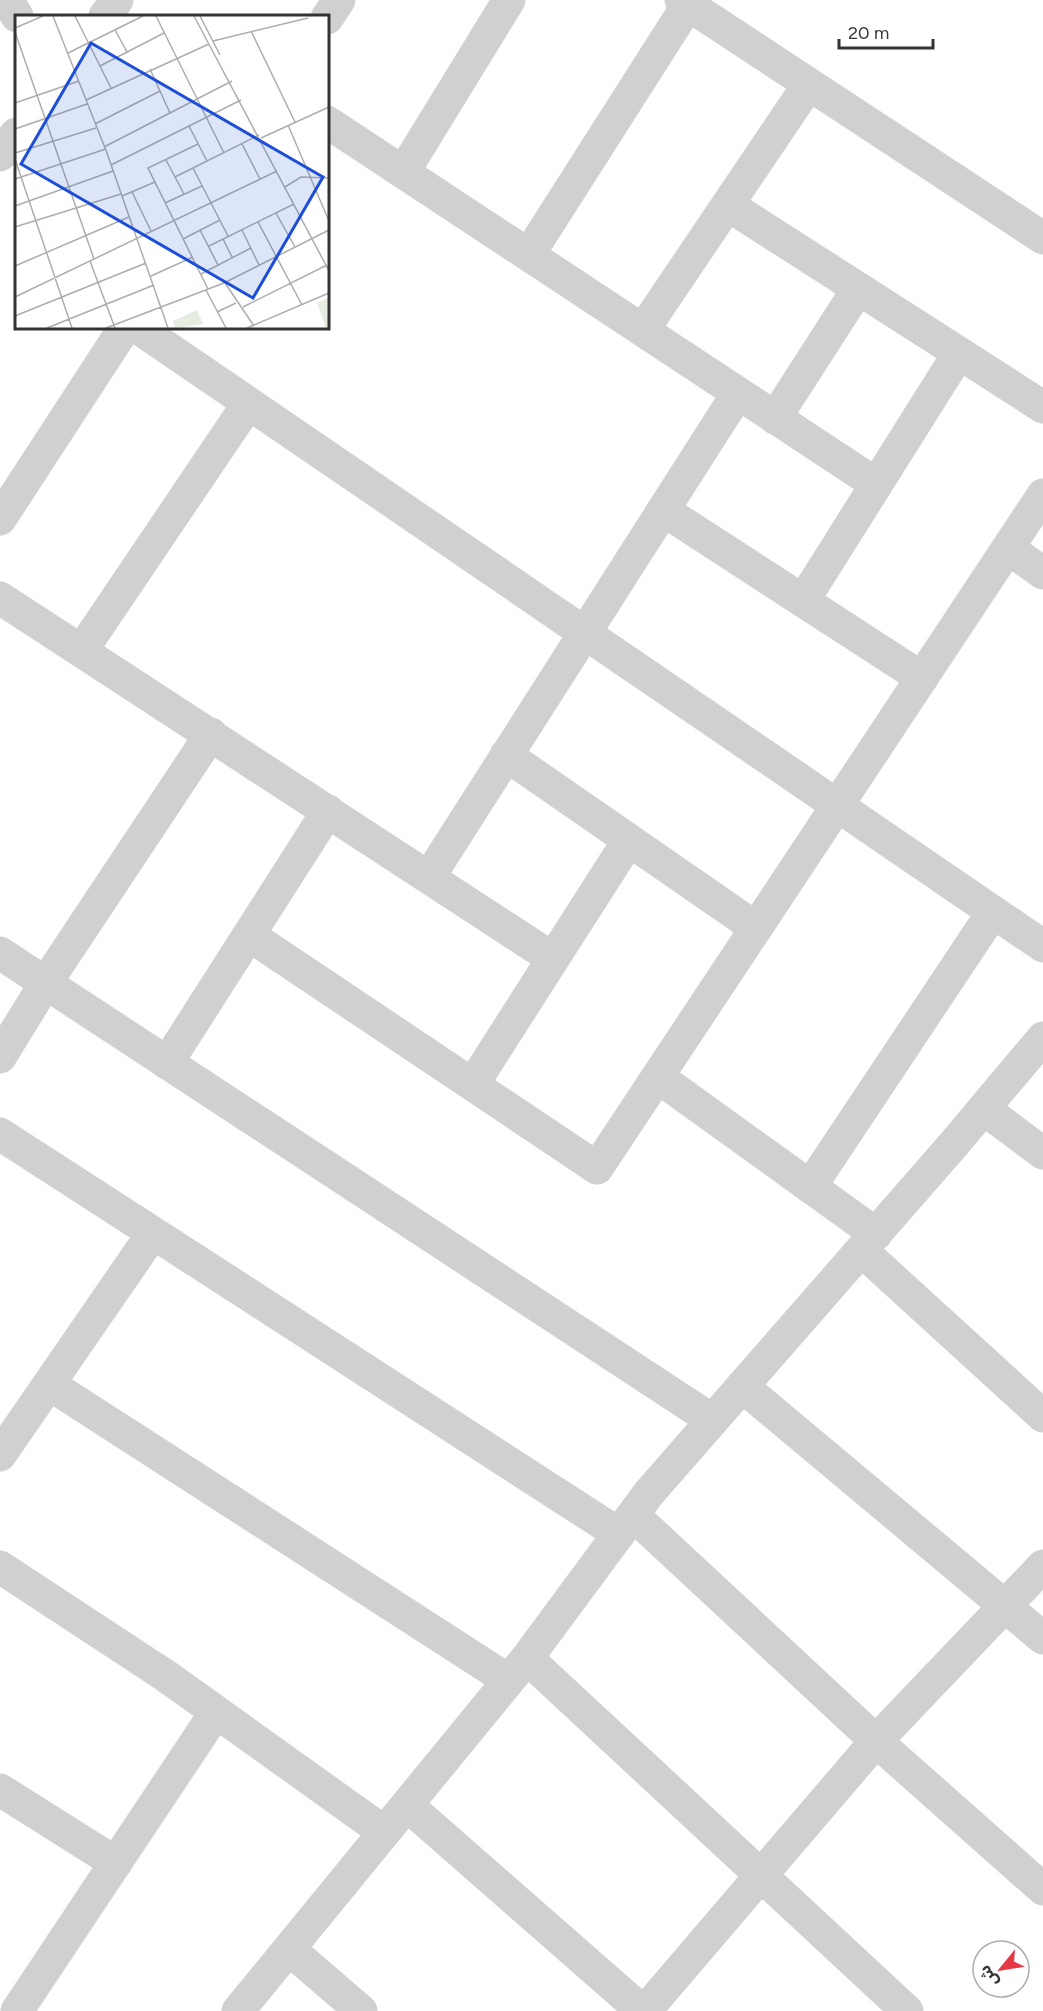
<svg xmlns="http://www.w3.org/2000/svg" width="1043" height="2011" font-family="Figtree,'Noto Sans Arabic',sans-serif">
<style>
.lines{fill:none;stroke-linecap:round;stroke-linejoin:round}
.minor{stroke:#d0d0d0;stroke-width:33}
.inset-road{fill:none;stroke:#adadad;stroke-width:1.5}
.view{fill:#1d4ed8;fill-opacity:0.15;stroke:#1d4ed8;stroke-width:3}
.inset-edge{fill:none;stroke:#333;stroke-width:3}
</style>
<rect width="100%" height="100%" fill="#fff"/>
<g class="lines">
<path class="minor" d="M7 0 17 16
M681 0 1043 238
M105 16 117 0
M327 18 339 0
M327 122 876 484
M0 155 16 134
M404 171 509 0
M728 205 1043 407
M529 254 691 0
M137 327 1043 946
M643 330 809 84
M775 418 858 289
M663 510 922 678
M0 519 125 327
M1008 548 1043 573
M0 598 552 958
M803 601 959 353
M82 650 248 404
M506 755 756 928
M429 877 738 393
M249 935 597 1168 1043 495
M0 953 712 1420
M0 1057 45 984 211 734
M167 1063 328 811
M658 1077 876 1234
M473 1084 629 840
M984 1109 1043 1153
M0 1134 619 1534
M810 1187 993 912
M861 1250 1043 1416
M49 1384 508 1680
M742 1386 1043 1638
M0 1455 153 1233
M633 1515 876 1741 1043 1889
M0 1567 166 1676 384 1832
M527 1658 907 2011
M0 1790 116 1863
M407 1805 642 2011
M289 1949 361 2011
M17 2011 216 1712
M238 2011 527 1658 649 1493 953 1145 1043 1038
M645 2011 876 1741 1043 1566"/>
</g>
<g transform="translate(15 15)">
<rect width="314" height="314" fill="#fff"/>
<path d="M313 283V313H311L302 288ZM182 295 188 309 160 313 158 306Z" fill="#e6ecdf"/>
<path class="inset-road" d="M38 1 92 138 153 313M60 1 96 73M141 1 209 138M179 1 314 256M185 1 205 40M0 13 28 1M100 15 112 37M236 16 280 107M0 17 79 244M198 26 293 3M53 38 128 1M85 51 149 18M135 54 155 98M71 85 194 29M0 88 64 66M80 109 145 76M273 110 314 206M174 111 192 146M0 114 72 89M246 123 314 92M183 129 133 153 193 274M227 129 245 164M89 132 217 66M0 138 81 113M0 144 57 313M151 145 169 179M96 150 226 85M178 153 213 221M160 162 244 120M0 164 91 134M270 172 286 162 314 163M117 177 136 216M107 181 140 167M150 188 187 171M0 191 98 156M261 198 280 232M243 207 287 290M0 212 106 179M185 215 203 250M227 215 244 250M168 224 205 205M208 224 217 242M194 231 279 189M75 246 100 313M0 251 114 202M186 259 236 233M136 261 178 242M210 268 239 311M191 275 211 313M0 282 262 156M228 292 312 250M202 297 221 288M0 301 131 248M32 313 139 270M91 313 209 268 314 215M232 313 314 278"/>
<path class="view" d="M76 28 308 162 238 283 6 149Z"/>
<rect width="314" height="314" class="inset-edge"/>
</g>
<g transform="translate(1001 1969) rotate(240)"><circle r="28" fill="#ffffff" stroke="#adadad" stroke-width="1.5"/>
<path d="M0-4.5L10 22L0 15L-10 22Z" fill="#e63946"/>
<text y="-9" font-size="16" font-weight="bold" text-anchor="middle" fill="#333333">ش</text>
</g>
<path d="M839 39v9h94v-9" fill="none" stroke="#333333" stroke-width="3"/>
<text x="848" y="39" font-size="18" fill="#333333" stroke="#ffffff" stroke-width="4.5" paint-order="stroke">20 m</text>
</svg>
